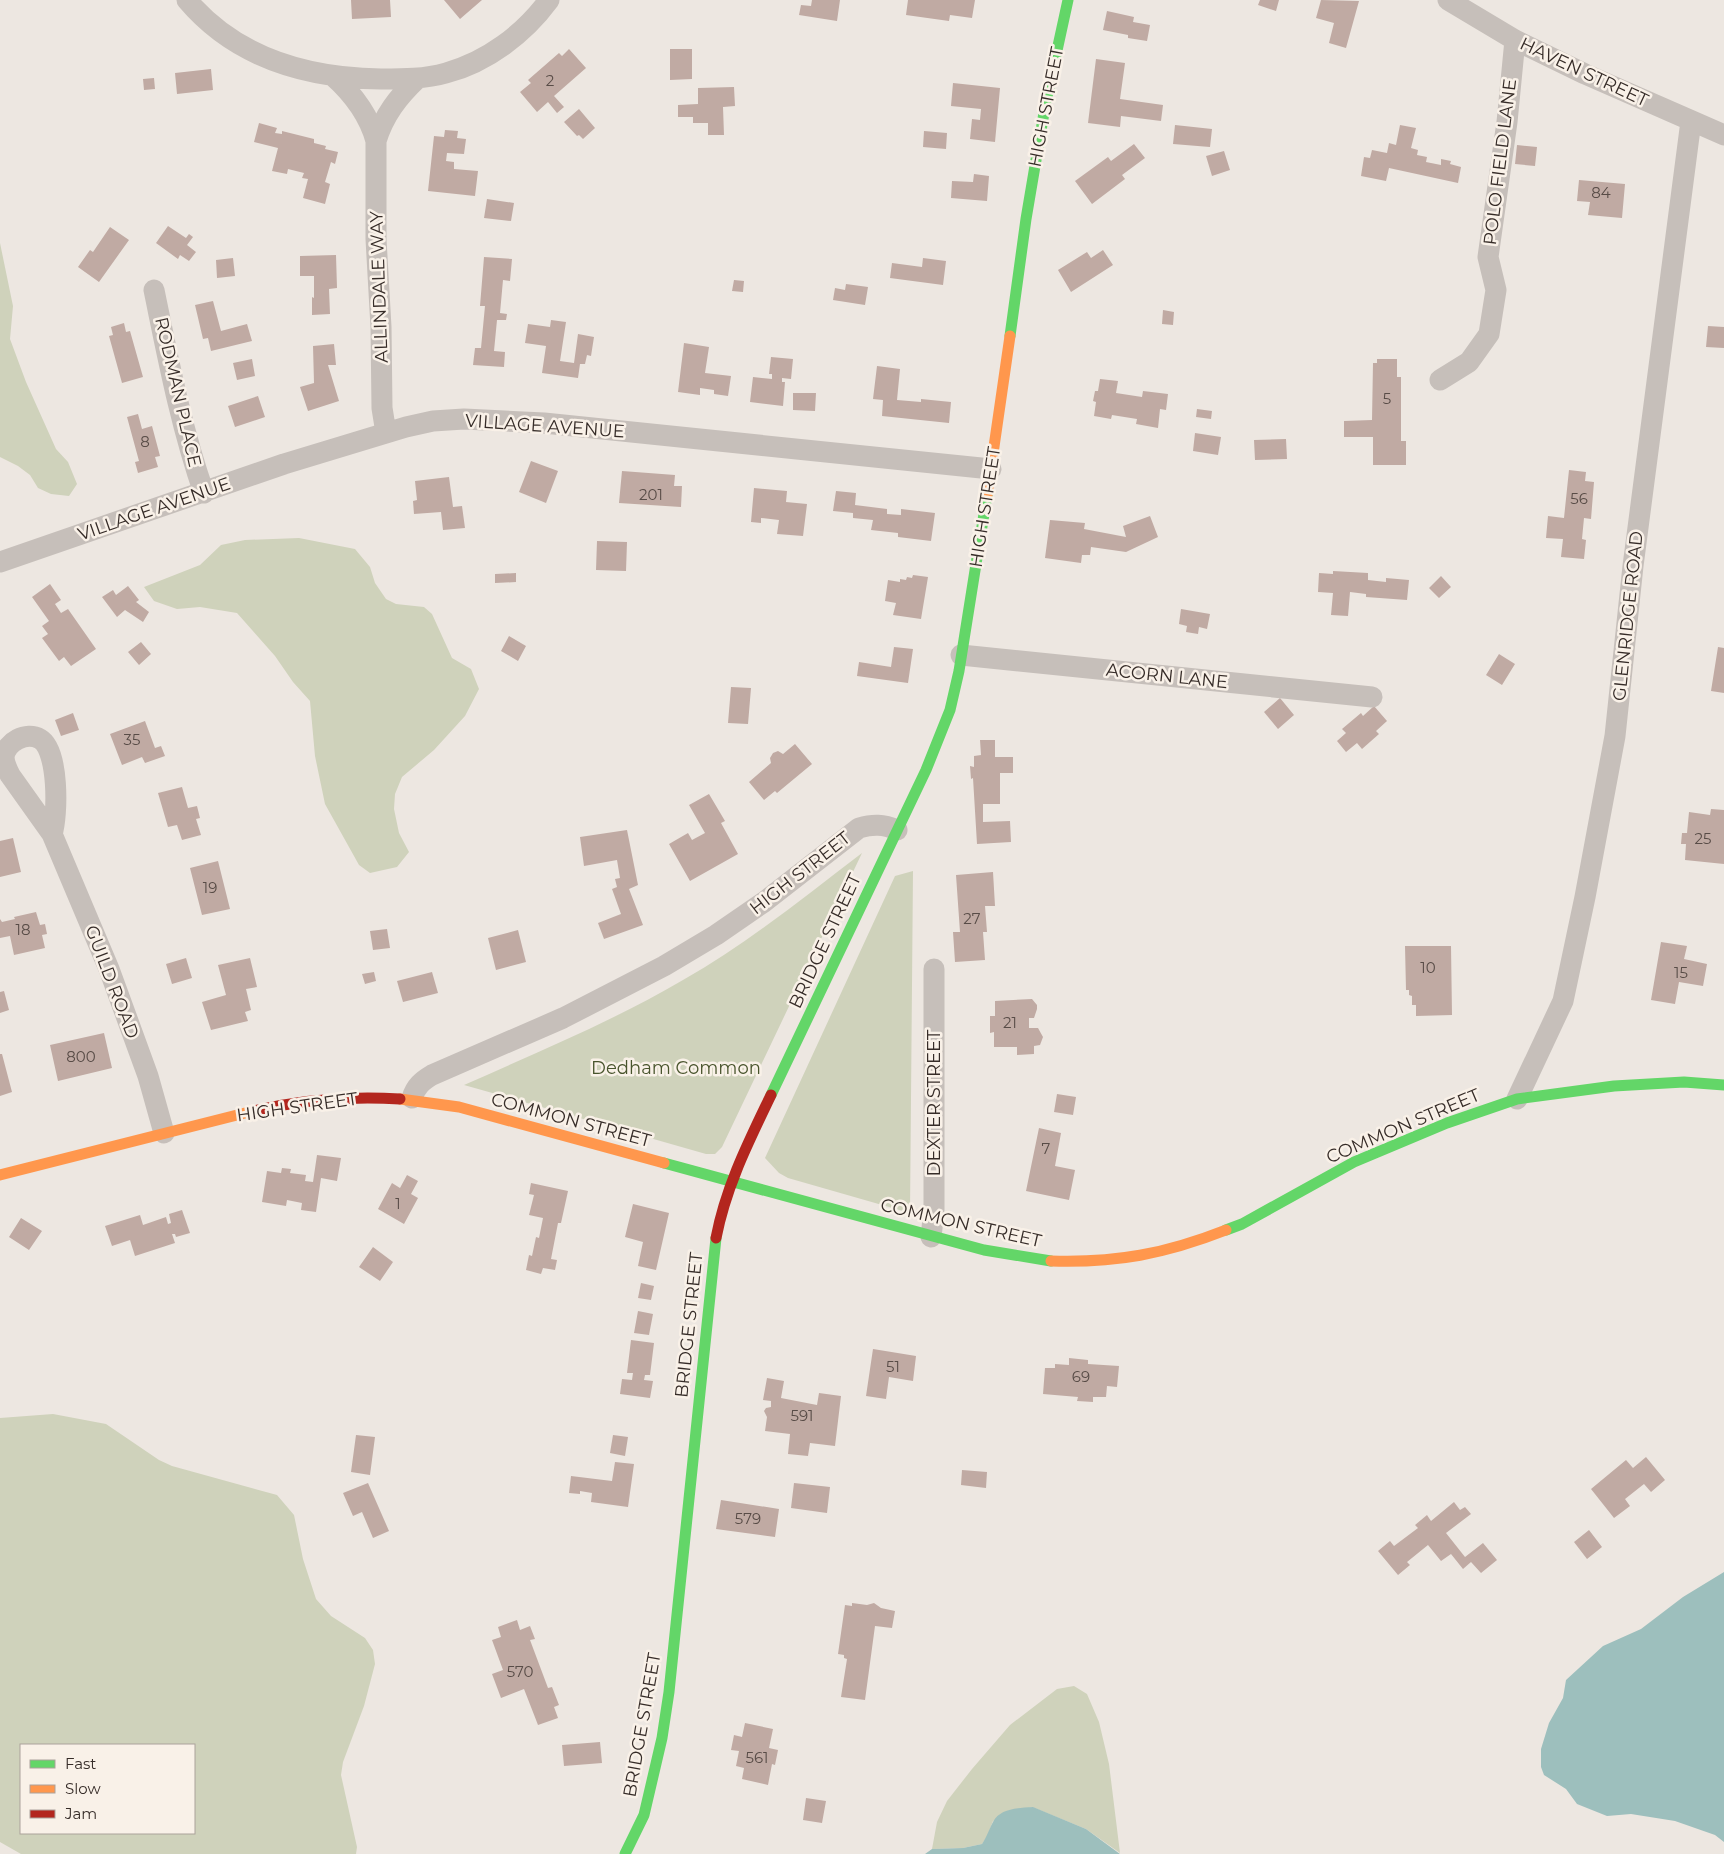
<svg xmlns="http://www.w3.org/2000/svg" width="1724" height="1854" font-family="Montserrat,sans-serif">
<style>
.green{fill:#cfd2bb;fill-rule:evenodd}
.water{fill:#9dbfbd}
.building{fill:#c0aaa3}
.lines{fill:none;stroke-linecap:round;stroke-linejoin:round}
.street{stroke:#c6bfba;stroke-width:21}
.fast{stroke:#63d668;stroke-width:11}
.slow{stroke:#ff974d;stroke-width:11}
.jam{stroke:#b3261e;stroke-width:11}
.labels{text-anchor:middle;stroke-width:5;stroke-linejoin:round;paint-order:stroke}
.number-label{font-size:15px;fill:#584c47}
.street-label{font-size:18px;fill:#362c28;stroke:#f9f1e8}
.park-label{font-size:18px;fill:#48542c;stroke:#f9f1e8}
</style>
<rect width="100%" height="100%" fill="#ede7e1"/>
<path class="green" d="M0 243 13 306 10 339 26 382 56 449 68 462 77 484 69 496 51 494 38 488 30 475 18 466 0 457Z
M299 538 355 549 370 567 375 583 386 599 396 604 424 607 432 614 452 658 471 669 479 689 465 716 434 750 402 777 395 794 394 809 399 833 409 852 397 867 370 873 359 865 325 804 315 756 310 701 293 682 275 656 237 613 200 607 177 609 154 601 144 587 200 565 221 545 245 540Z
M862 853 722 1147 715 1154H706L464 1085C538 1052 613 1021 683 980 747 944 804 897 862 853Z
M913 871 910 1213 788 1178 779 1173 765 1158 895 876Z
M53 1414 106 1424 159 1460 172 1466 277 1495 294 1515 303 1559 316 1599 331 1616 365 1638 373 1650 375 1664 364 1706 343 1762 341 1775 357 1847 356 1854H21L0 1842V1418ZM21 1745H194V1833H21Z
M1074 1686 1087 1694 1099 1722 1109 1764 1120 1853 1086 1829 1032 1807 993 1821 987 1837 982 1844 963 1848 932 1849 937 1822 947 1801 972 1769 1010 1725 1057 1689Z"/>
<path class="water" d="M1724 1572V1842L1715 1835 1675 1821 1631 1814 1607 1816 1577 1804 1566 1789 1544 1775 1541 1767V1749L1549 1723 1563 1698 1566 1680 1603 1646 1641 1629 1683 1597Z
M1033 1807 1086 1829 1120 1854H925L932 1849 963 1848 982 1844C987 1837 989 1829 993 1822 1000 1808 1018 1808 1033 1807Z"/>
<path class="building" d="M351 0H390L391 17 352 19Z
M444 0H482L460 19Z
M812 0H840L837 21 799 15 801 5 811 6Z
M908 0H975L972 18 950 15 949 21 906 15Z
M1260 0H1279L1276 11 1258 5Z
M1321 0 1359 1 1346 48 1329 43 1334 23 1316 18Z
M1107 11 1134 17 1133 22 1150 25 1147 41 1128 38V35L1103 30Z
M569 49 586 68 554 96 564 107 557 113 548 102 537 112 520 92 531 83 528 80 559 53 562 56Z
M670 49H692V79L670 80Z
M1096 59 1125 63 1120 99 1163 105 1161 121 1121 116 1120 127 1088 123Z
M211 69 213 90 177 94 175 73Z
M154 78 155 89 144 90 143 79Z
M953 83 1000 88 995 142 970 139 972 119 980 120 981 109 951 106Z
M734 87 735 106 723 107 724 135H708V123H693V117H678V105L698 104V88Z
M579 109 595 128 583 139 579 135 577 136 564 122Z
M259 123 277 128 275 133 282 134V131L314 139V143L326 146 325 149 338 152 335 164 331 162 325 182 330 184 325 204 303 198 308 179 302 178 304 173 288 169 287 174 272 171 278 148 254 142Z
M1175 125 1212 129 1210 147 1173 144Z
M1400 125 1416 128 1411 148 1418 150 1417 155 1427 157 1426 162 1441 165V159L1451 161 1450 164 1461 167 1458 183 1389 168 1386 181 1361 176 1364 157 1370 158 1372 150 1387 153 1389 143 1396 145Z
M445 130 458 131 457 138 466 139 464 154 447 153 446 161 454 162V169L478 171 475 196 428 191 434 136 444 137Z
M924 131 947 133 946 149 923 147Z
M1134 144 1145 158 1122 175 1125 179 1092 204 1075 181 1108 157 1111 161Z
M1517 145 1537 147 1535 166 1515 164Z
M1224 151 1230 170 1212 176 1206 156Z
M974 174 989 176 987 201 951 198 952 181 973 182Z
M1579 180 1625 184 1622 218 1588 215 1590 202 1577 201Z
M487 199 514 203 511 221 484 218Z
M168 226 186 238 189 234 193 237 187 245 196 252 189 261 180 255 178 259 156 243Z
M110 227 129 240 99 282 78 267 90 250 93 252Z
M1103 250 1113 265 1071 292 1058 270 1087 252 1091 258Z
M336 255 337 288 329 289 330 314 312 315V297L314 298V276H300V256Z
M484 257 512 259 510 281 503 280 500 313 507 314 506 320H497L494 351 505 352 504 367 473 365 475 348H481L485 306H480Z
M233 258 235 276 217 278 216 260Z
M923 258 946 261 943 285 890 278 892 263 922 267Z
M734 280 744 281 743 292 732 291Z
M846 284 868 287 865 305 833 300 835 288 845 290Z
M213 301 221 331 247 324 252 341 211 351 208 338 203 339 195 305Z
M1163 310 1174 312 1173 325 1162 324Z
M551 320 566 322 560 361 574 363 578 334 594 337 591 356 587 355 585 364H580L578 378 542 373 546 346 525 343 528 324 550 327Z
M124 323 126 332 130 331 143 377 122 383 109 336 113 335 111 327Z
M1708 326 1724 327V348L1706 347Z
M684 343 709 347 705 373 731 376 728 396 714 394V390L700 388V395L678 392Z
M334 344 336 365H328L339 401 308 411 300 387 314 383 313 346Z
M771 357 793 359 791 379 782 378V382H785L783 406 750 402 753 377 772 379V374H769Z
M252 359 255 376 237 380 233 363Z
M1377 359H1397V377H1401V441H1406V465H1373V437H1344V421L1372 420 1373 363H1377Z
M877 366 900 369 897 400 921 402V399L951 402 949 423 882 416 883 400 873 399Z
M1100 379 1118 381 1116 393 1142 397 1143 391 1168 394 1166 410 1160 409 1158 428 1136 424 1137 419 1112 415 1111 419 1094 416 1096 402 1093 401 1095 391H1098Z
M793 393H816L815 411 793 410Z
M258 396 265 417 235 427 228 406Z
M1197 409 1212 411 1211 419 1196 417Z
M138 414 142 429 152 426 160 456 155 457 158 467 138 473 135 462 139 461 127 417Z
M1195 433 1221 437 1218 455 1193 451Z
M1286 439 1287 459 1255 460 1254 440Z
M531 461 558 471 546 503 519 492Z
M1569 470 1586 472 1585 481 1594 482 1591 519 1584 518 1582 539 1586 540 1584 559 1561 557 1563 539 1546 538 1548 516 1564 518Z
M622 471 675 475 674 486H682L681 507 619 503Z
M449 477 453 507 462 506 465 528 443 530 441 512 414 514 413 501 417 500 415 481Z
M754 488 787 491 786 502 807 504 803 536 777 534 779 520 761 518V523L751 522Z
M836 491 856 493 855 505 887 509V514L901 515V509L935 513 931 541 898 537V533L871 530 873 520 853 518V513L833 511Z
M1150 516 1158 537 1126 552 1091 547 1090 555H1082L1081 563 1045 558 1050 520 1085 523 1084 529 1126 537 1123 526Z
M597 541 627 542 626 571 596 570Z
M1333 571 1368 573V580L1386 582V578L1409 580 1407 600 1366 597V594L1350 592 1348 616 1331 615 1333 593 1318 592 1319 573 1333 574Z
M516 573V582L495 583V574Z
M913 575 928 577 921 619 893 615 896 603 885 601 888 580 900 582V579L906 580 907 577 912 578Z
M1441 576 1451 587 1439 598 1429 588Z
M50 584 61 600 55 604 61 613 68 609 96 649 71 666 64 657 59 661 42 638 48 634 42 626 49 621 32 597Z
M128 586 139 600 136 602 149 612 143 622 125 610 117 617 102 597 113 590 116 595Z
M1181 609 1210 614 1207 629 1199 627 1198 634 1186 632 1187 626 1179 624Z
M509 636 526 646 518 661 501 651Z
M141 642 151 654 139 665 128 652Z
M894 647 913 649 908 683 857 676 859 662 891 667Z
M1718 647 1724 648V693L1711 691Z
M1499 654 1515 664 1502 685 1486 675Z
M731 687 751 688 748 724 728 723Z
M1280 698 1294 715 1278 729 1264 712Z
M1374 706 1387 721 1376 731 1379 734 1362 749 1357 743 1346 752 1337 741 1346 733 1342 729 1361 713 1363 716Z
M73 713 79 730 61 736 55 720Z
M145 721 155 748 161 746 165 756 145 763 142 757 122 765 110 734Z
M980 740H995V757H1013V773H1000V804H983V822L1010 821 1011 842 977 844 973 778 971 779 970 766 974 767V756L981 755Z
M795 744 812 764 777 793 775 791 764 800 749 782 771 763 770 758 773 753 778 751 783 754Z
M182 787 188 808 197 806 200 818 196 819 201 835 182 840 177 825 168 827 158 793Z
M709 794 725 821 721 823 738 854 690 881 669 844 688 833 692 840 705 833 689 805Z
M1711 809 1724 810V864L1685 860 1686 844H1681L1682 833H1687L1689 812 1710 815Z
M627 830 638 885 629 889 643 925 604 939 598 923 621 914 612 889 617 887 615 879 620 878 617 860 584 866 580 837Z
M13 838 21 872 0 877V841Z
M218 861 230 909 202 915 190 868Z
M993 872 995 906H985L987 932H983L985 960 955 962 953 932H960L956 875Z
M36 912 40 925 45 924 47 934 42 935 45 948 14 955 10 936 0 938V919L2 922 15 919 14 917Z
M387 929 390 948 373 950 370 931Z
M518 930 526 962 496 970 488 938Z
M1661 942 1687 946 1684 959 1707 964 1703 986 1679 982 1675 1004 1651 1000Z
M1405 946H1451L1452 1015 1416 1016V1005H1412V996L1409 995V990H1406Z
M186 958 192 978 172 984 166 964Z
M250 958 257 987 246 989 251 1010 245 1012 248 1021 211 1030 202 1002 226 995 218 965Z
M374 972 376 981 365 984 362 974Z
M432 972 438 993 403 1002 397 981Z
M4 991 9 1010 0 1013V992Z
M1032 999 1037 1005V1009L1034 1018H1029V1028H1038L1043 1037 1040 1045 1034 1046V1054L1017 1055V1047H994V1032L990 1033V1016H995V1001Z
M104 1033 112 1068 58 1081 50 1045Z
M0 1054H2L12 1092 0 1096Z
M1057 1094 1076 1097 1073 1115 1054 1112Z
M1039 1128 1061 1133 1055 1166 1075 1170 1069 1200 1026 1191Z
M317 1155 341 1158 337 1181 321 1178 316 1212 301 1210 302 1203 287 1200 286 1206 262 1202 267 1171 281 1173 282 1168 291 1169 290 1173 306 1175 305 1181 313 1182Z
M407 1175 418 1181 411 1194 418 1198 404 1224 378 1209 392 1183 400 1188Z
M531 1183 568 1191 561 1223H558L551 1259 557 1260 555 1270 543 1268 541 1274 526 1270 529 1255 532 1256 536 1237 539 1238 543 1218 529 1215 534 1195 529 1194Z
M633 1204 669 1213 656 1270 638 1266 643 1242 625 1237Z
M182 1210 190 1233 176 1237 175 1234H172L175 1243 135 1256 130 1240 112 1246 105 1226 140 1215 143 1225 166 1217 168 1224 171 1223 169 1214Z
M21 1218 42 1231 29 1250 9 1237Z
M373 1247 393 1262 380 1281 359 1267Z
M641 1283 654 1286 651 1300 638 1298Z
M638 1311 653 1314 649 1335 634 1333Z
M631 1340 654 1343 650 1375H645L644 1380 653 1381 650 1398 620 1394 622 1379 632 1380 633 1373H627Z
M873 1349 916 1356 913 1381 889 1377 886 1399 866 1396Z
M1069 1358 1088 1360V1364L1119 1366 1117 1387 1107 1386 1106 1397H1093V1402L1077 1401 1078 1397 1043 1394 1045 1368H1055V1364L1069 1365Z
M767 1378 784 1381 781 1398 817 1405 819 1393 841 1396 835 1446 810 1443 808 1456 788 1454 790 1434 765 1431 767 1417 764 1411 766 1408 771 1407V1401L763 1400Z
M356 1435 375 1437 370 1475 351 1472Z
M613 1435 628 1437 625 1456 610 1453Z
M1646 1457 1665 1480 1651 1492 1644 1484 1625 1499 1630 1506 1614 1518 1591 1489 1626 1460 1633 1468Z
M615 1462 634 1464 628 1507 591 1502 592 1493 580 1491V1494L569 1493 571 1476 612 1481Z
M962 1470 987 1472 986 1488 961 1485Z
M368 1483 389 1531 373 1538 362 1512 353 1516 343 1493Z
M794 1483 830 1487 827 1513 791 1508Z
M721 1500 779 1509 775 1537 716 1529Z
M1454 1502 1460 1510 1465 1507 1471 1514 1446 1533 1465 1557 1483 1543 1497 1560 1481 1573 1471 1562 1463 1569 1451 1554 1441 1561 1428 1545 1407 1562 1410 1565 1398 1575 1378 1551 1390 1541 1394 1546 1418 1528 1415 1525 1427 1515 1431 1521Z
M1589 1530 1602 1547 1587 1559 1574 1542Z
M852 1603 867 1605 874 1603 881 1608 895 1611 892 1628 875 1626 865 1700 841 1697 847 1659 844 1658V1655L838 1654 845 1605 852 1606Z
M517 1620 520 1630 530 1626 535 1639 530 1640 548 1688 552 1687 559 1705 554 1707 558 1718 538 1725 524 1689 501 1698 492 1674 503 1670 492 1640 501 1637 498 1627Z
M745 1723 773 1729 769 1748 778 1750 775 1765 772 1764 768 1785 742 1779 744 1768 736 1766 739 1751 731 1750 734 1735 742 1737Z
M600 1742 602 1763 564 1766 562 1745Z
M806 1798 826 1801 822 1823 803 1820Z"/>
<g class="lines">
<path class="street" d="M187 0C236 58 308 78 381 79 403 79 425 79 446 73 487 62 524 34 549 0
M1448 0 1515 40 1585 74 1724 135
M333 76C353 94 369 115 376 141V239L381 327 382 408 386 433
M376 141C384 115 398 97 418 78
M154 290C168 358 181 427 204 493
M1440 380 1469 362 1489 334 1496 290 1488 257 1507 122 1515 40
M0 562 284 464 406 427 433 421 464 419 544 423 991 469
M961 655 1372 697
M52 834C58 815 59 750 40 739 26 731 6 742 4 757 4 763 7 769 10 775L52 834 109 969 148 1076 164 1133
M412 1098C416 1086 422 1081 432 1075L563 1018 664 966 716 935 764 902 859 828C873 824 883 824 897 830
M1517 1099 1563 1001 1585 897 1615 736 1633 566 1691 121
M931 1237 934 1210V969"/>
<path class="fast" d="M1010 336 1026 219 1046 101 1068 0
M771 1095 926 770 950 710 959 671 987 495
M664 1163 984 1250 1051 1261
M1226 1230 1242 1224 1354 1162 1447 1123 1517 1099 1614 1086 1684 1082 1724 1085
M625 1854 644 1815 662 1738 669 1692 716 1238"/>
<path class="slow" d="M987 495 1010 336
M400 1099 459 1107 664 1163
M0 1175 253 1111
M1051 1261C1116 1263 1165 1254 1226 1230"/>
<path class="jam" d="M253 1111C301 1100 352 1096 400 1099
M716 1238C726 1186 749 1141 771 1095"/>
</g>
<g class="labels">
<g class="number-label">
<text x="550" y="86">2</text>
<text x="1601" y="198">84</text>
<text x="1387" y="404">5</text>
<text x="145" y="447">8</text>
<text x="651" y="500">201</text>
<text x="1579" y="504">56</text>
<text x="132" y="745">35</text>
<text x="1703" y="844">25</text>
<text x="210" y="893">19</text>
<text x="972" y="924">27</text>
<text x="23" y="935">18</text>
<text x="1428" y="973">10</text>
<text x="1681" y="978">15</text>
<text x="1010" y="1028">21</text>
<text x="81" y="1062">800</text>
<text x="1046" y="1154">7</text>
<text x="398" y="1209">1</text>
<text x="893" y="1372">51</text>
<text x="1081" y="1382">69</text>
<text x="802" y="1421">591</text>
<text x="748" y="1524">579</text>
<text x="520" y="1677">570</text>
<text x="757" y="1763">561</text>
</g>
<g class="street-label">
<text transform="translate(1584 72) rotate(25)" y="6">HAVEN STREET</text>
<text transform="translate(1046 107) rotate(-79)" y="6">HIGH STREET</text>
<text transform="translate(1500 162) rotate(-83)" y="6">POLO FIELD LANE</text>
<text transform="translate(379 287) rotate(-92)" y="6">ALLINDALE WAY</text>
<text transform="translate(178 392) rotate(77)" y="6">RODMAN PLACE</text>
<text transform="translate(545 426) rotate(4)" y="6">VILLAGE AVENUE</text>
<text transform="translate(985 507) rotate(-81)" y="6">HIGH STREET</text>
<text transform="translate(154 509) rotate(-19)" y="6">VILLAGE AVENUE</text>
<text transform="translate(1628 616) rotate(-84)" y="6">GLENRIDGE ROAD</text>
<text transform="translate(1167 676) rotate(6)" y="6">ACORN LANE</text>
<text transform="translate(800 873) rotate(-38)" y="6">HIGH STREET</text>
<text transform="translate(825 941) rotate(-65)" y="6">BRIDGE STREET</text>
<text transform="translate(112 982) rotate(69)" y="6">GUILD ROAD</text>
<text transform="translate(934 1103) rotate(-90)" y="6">DEXTER STREET</text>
<text transform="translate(297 1107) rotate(-8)" y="6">HIGH STREET</text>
<text transform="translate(571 1120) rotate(15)" y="6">COMMON STREET</text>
<text transform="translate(1403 1126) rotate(-23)" y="6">COMMON STREET</text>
<text transform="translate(961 1223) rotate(13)" y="6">COMMON STREET</text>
<text transform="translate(689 1325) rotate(-84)" y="6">BRIDGE STREET</text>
<text transform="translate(642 1725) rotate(-80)" y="6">BRIDGE STREET</text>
</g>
<g class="park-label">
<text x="676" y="1074">Dedham Common</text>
</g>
</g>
<rect x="20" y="1744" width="175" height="90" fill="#f9f1e8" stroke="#aba29b"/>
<rect x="30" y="1760" width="25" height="8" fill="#63d668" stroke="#aba29b"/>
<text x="65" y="1769" font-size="15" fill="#362c28">Fast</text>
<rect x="30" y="1785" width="25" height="8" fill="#ff974d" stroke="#aba29b"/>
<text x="65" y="1794" font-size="15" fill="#362c28">Slow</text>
<rect x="30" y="1810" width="25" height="8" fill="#b3261e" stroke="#aba29b"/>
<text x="65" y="1819" font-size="15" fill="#362c28">Jam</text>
</svg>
